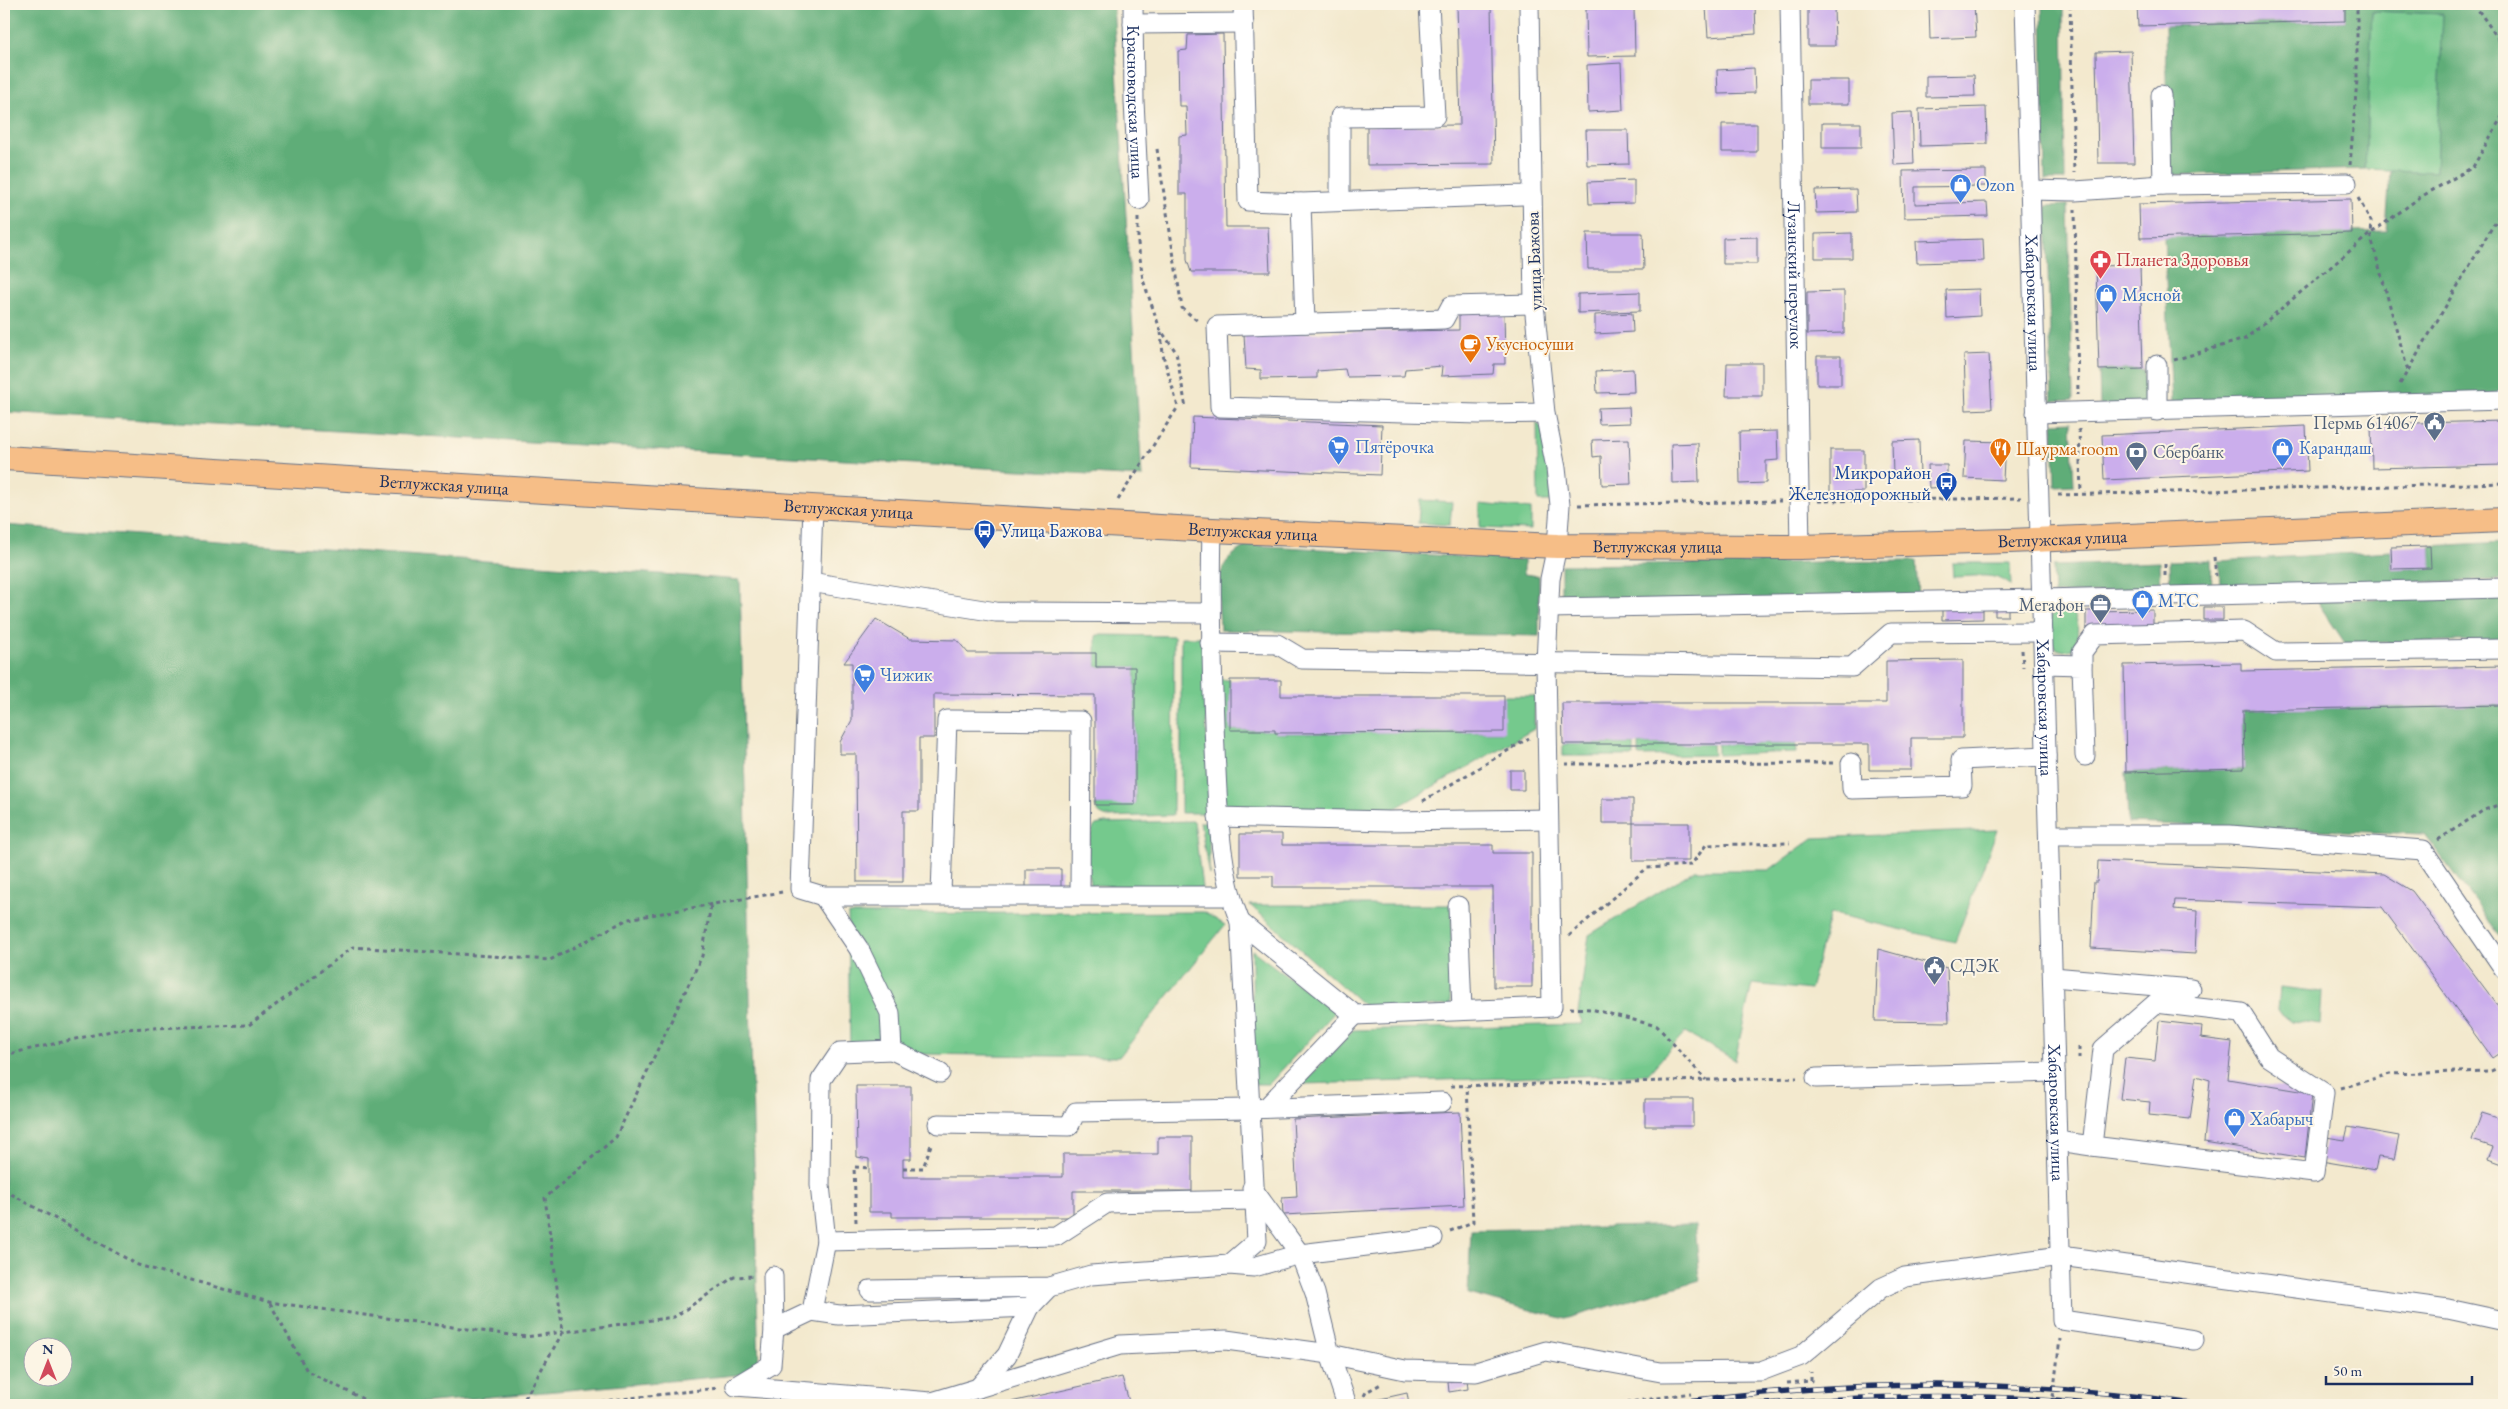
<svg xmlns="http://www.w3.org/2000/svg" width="2508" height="1409" font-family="'EB Garamond',serif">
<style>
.green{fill:#74c98d;stroke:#487c76}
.forest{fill:#5fad78;stroke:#3d6e6b;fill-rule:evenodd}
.building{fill:#cbaeec}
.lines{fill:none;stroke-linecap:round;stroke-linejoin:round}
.minor-casing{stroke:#677085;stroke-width:21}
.major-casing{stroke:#677085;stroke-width:26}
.path{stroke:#677085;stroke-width:3;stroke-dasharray:4 4;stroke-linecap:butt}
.minor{stroke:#fff;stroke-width:19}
.major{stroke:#f6be87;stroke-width:24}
.rail-casing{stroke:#1b2f5e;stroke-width:5.5}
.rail{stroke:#fcf5e5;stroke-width:4;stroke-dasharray:11;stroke-linecap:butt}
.labels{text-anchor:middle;stroke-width:4;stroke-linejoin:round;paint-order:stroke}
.street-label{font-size:18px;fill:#1b2f5e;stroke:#fcf5e5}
.shop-label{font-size:18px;fill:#366cbe;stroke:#fcf5e5;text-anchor:start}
.health-label{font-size:18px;fill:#be3a42;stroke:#fcf5e5;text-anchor:start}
.food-label{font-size:18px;fill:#c56008;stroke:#fcf5e5;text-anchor:start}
.service-label{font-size:18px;fill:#4e5e75;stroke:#fcf5e5;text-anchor:end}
.transit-label{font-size:18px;fill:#164399;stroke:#fcf5e5;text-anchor:end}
</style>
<rect width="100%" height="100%" fill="#fcf5e5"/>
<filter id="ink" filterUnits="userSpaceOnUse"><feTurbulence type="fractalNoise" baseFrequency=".02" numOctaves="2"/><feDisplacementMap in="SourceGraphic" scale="10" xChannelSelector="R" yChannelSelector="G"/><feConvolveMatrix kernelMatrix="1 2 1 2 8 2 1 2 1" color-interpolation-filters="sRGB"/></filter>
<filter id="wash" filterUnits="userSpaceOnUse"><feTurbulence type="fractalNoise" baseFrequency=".0096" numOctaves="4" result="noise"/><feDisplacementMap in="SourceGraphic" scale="20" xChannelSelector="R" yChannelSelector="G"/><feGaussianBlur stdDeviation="1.12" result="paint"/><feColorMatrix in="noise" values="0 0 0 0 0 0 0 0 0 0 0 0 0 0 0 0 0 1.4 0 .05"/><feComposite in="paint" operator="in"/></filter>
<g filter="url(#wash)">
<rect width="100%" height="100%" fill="#f3e9ce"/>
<path class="green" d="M2372 11 2443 14 2436 172 2365 169Z
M1537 422 1542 428 1554 501H1538Z
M1420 500 1452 502 1450 525 1418 523Z
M1480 504 1531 509V530L1480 528Z
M1952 563H2010L2011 586C1997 571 1972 577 1953 577Z
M2058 611H2071C2080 616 2079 641 2073 649L2064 651 2057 649 2050 640V616Z
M1096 635 1174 636 1173 815 1108 817C1101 815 1097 813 1095 805L1135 804V667H1096Z
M1181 637H1204L1209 813H1181Z
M1219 679 1230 680V730H1275V733L1503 732 1504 696H1535L1534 729 1380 817 1225 813Z
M1563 744H1634V756H1563Z
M1639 744H1713L1714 755 1639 756Z
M1718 744H1796L1797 752 1718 755Z
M1194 821 1202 888 1091 885C1086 873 1086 834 1096 825L1105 823Z
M1200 822H1209V875Z
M1997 830 1955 942 1830 913 1810 990 1752 984 1735 1060 1685 1032 1648 1074 1303 1084 1353 1030 1583 1024 1578 1013 1589 935 1695 870H1769L1813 838Z
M1250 905H1452L1450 1005 1370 1011Z
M1204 912 1225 925 1119 1057 850 1053 848 914Z
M1252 950 1335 1012 1269 1084H1253Z
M2280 987 2322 992 2320 1025 2291 1021 2278 1011Z"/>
<path class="forest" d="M4 4H1113L1142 477 4 412Z
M2042 4H2063L2065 180H2045Z
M2345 4H2504V394L2172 405 2164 237 2386 231 2390 170 2436 172 2443 14 2372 11 2365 169 2168 175 2165 26 2345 21Z
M2068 205 2073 400 2052 401 2046 206Z
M2143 369 2145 404 2100 406 2099 370Z
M2071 422 2074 485 2055 486 2053 423Z
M4 525 740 580 759 1373 398 1405H4ZM32 1346H62V1376H32Z
M2504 542V580L2220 587 2219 561 2391 551 2392 569 2430 568V546Z
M1248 545 1524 560V574L1539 576V636L1220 630C1219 594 1209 564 1248 545Z
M2211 560 2212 589 2170 590 2169 561Z
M1916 561 1918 598 1561 603V565Z
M2160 562 2161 590 2054 594 2053 566Z
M2504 596V640L2345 643 2316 600Z
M2504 705V941L2424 834 2128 823 2126 772 2244 769 2243 710Z
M1695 1225 1700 1280 1565 1319 1468 1294 1471 1230Z"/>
<g id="blocks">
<path class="building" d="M1191 4H1226V8H1192Z
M1457 4H1491L1494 164 1367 165V126L1460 125Z
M1929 4H1974L1976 37 1930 39Z
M2137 4H2345V21L2138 26Z
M1755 5 1756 34 1708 37 1706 7Z
M1808 6H1834L1835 46H1808Z
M1634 7 1635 56 1587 57 1586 9Z
M1223 34 1226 227H1268L1270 272H1191L1187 260V194H1179V136L1187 135 1186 106H1179L1178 51 1187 50 1188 35Z
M2131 51 2134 163H2098L2096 52Z
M1621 63 1623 110 1588 112 1587 65Z
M1754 68 1755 93 1718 94 1717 70Z
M1974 75 1975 96 1926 97V76Z
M1808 80H1849V104H1808Z
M1986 107 1987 144 1920 146 1919 109Z
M1912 112 1914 164 1894 165 1892 113Z
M1822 123H1861V148H1822Z
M1722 124H1757V152H1722Z
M1586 130H1628L1629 164 1587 165Z
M1986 170V186L1915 187V204L1987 202 1988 216 1904 218 1903 171Z
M1634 180V203L1589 204 1588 182Z
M1856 189 1857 212 1816 213 1815 190Z
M2351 199 2352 233 2140 238 2139 204Z
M1587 233H1643L1644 269H1588Z
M1852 233V258H1815V234Z
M1757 237V264H1723V238Z
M1983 239 1984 261 1917 263 1916 241Z
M2140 265 2143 369 2099 370 2096 266Z
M1979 289 1980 316 1947 318 1946 290Z
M1844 291V333L1807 334V292Z
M1640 292V311L1578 313V294Z
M1504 310 1505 364H1494L1493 374 1441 376 1442 366 1405 369 1404 376 1347 377 1345 369 1317 371V378L1261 379V370L1246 369 1244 334 1459 330V311Z
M1632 313 1633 332 1595 334V315Z
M1989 354 1992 409 1966 410 1964 355Z
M1817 356H1841V385H1817Z
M1727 363H1762V396H1726Z
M1633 369 1634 392 1597 393 1596 371Z
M1629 407 1630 423 1599 424 1598 408Z
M1193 417 1382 425 1380 475 1191 467Z
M2504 421V465L2372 468 2371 424Z
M2306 426 2308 471 2104 480 2102 435Z
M1777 431 1778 460 1766 461V483L1740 484 1739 432Z
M1629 439 1631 484 1602 485 1601 456 1593 457 1592 440Z
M1919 440 1920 476H1893L1892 441Z
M1966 441 2005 442 2003 480 1964 478Z
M1698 443 1699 482 1672 483 1671 444Z
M1830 450H1864V492H1830Z
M1928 465H1947V487L1929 488Z
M2430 546 2431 568 2392 569 2391 547Z
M1995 604H2008V616H1995Z
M1942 605H1983V619L1942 620Z
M2204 607H2223V620H2204Z
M2153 610V626L2086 628V611Z
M876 619 910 639 957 640 968 653H1096V667H1135V805H1095V695L934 694V738H919V811H903V882H857L856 754H840V742L852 720V663H844Z
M1963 660V738H1911V770H1869V744H1563L1562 703H1886V661Z
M2241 663V671L2504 666V705L2243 710 2244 769 2126 772 2124 665Z
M1230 680H1281V696H1504V732L1275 733V730H1230Z
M1510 770H1524V790H1510Z
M1602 799H1633V823H1602Z
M1633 823H1689V861H1633Z
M1240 834H1282V845H1493V853H1532V987H1494L1493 887H1273V876H1240Z
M2098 861 2384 874 2412 891 2504 1014V1050L2492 1058 2382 907 2175 900 2174 909 2197 911 2195 954 2091 948 2094 882H2097Z
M1026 869H1061V887H1026Z
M1878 949 1947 968 1949 1022 1875 1021Z
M2159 1021 2202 1026 2201 1038 2232 1042 2228 1079 2312 1093 2305 1158 2204 1142 2210 1080 2196 1076 2190 1119 2149 1115 2150 1102 2120 1099 2125 1058 2155 1061Z
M856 1086H911V1159H903V1177H1063V1154H1158V1137H1192V1191H1073V1217H892V1212H869V1159L857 1157Z
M1645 1099H1693V1126H1645Z
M1460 1112 1464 1206 1283 1215 1282 1198 1297 1197 1293 1119Z
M2482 1113 2504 1120V1165L2488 1159 2493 1147 2472 1140Z
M2348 1127 2399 1136 2394 1159 2378 1157 2375 1170 2321 1161 2326 1137 2345 1140Z
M1122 1377 1130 1405H1003L1002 1404Z
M1467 1379 1468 1389 1449 1392 1448 1382Z
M1407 1393 1409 1405H1372L1371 1401Z
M1595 1401 1596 1405H1575V1404Z"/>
</g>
</g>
<g filter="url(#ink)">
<use href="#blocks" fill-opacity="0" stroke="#677085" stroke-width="1"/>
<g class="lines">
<defs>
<g id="minor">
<path id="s1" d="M1133 4 1134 101 1139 200"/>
<path d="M1243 4 1248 201 1301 203 1523 195 1532 193"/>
<path id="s2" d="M1790 4 1800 547"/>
<path id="s3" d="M2025 4 2062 1320 2194 1340"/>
<path d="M1133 24 1244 23"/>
<path d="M2161 95 2163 185"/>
<path d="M2030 190 2075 191 2163 185 2347 183"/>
<path d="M1340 201V117L1435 116 1429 4"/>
<path d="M1301 203 1305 323"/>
<path d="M1534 304 1451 306 1444 319 1217 326 1220 407 1479 414 1545 413"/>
<path d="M2157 365V411"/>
<path d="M2036 413 2504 400"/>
<path d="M813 507 800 889 823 896H1229"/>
<path d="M810 582 996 612 1210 613"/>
<path d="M1548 608 2042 599 2504 588"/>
<path d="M1210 643 1277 644 1302 659 1852 667 1891 633 2043 632"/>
<path d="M2044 664 2082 665 2085 756"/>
<path d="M2082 665V652L2095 635 2244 631 2276 652 2504 649"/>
<path d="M1851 763 1852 789 1962 786 1961 760 2046 756"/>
<path d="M1218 817 1389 821 1548 819"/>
<path d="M2049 835H2230L2423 850 2504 969"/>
<path d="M941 894 947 720 1081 721 1080 894"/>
<path d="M823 896 859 949 890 1013 892 1050 940 1073"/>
<path d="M1458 906 1462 1010"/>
<path d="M1240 922 1355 1015 1552 1007 1546 663 1550 579 1557 546 1560 505 1556 468 1545 413 1534 304 1529 4"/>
<path d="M2053 977 2191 989"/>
<path d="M1816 1078 2055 1072"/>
<path d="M1266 1108 1355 1015"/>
<path d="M938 1124 1069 1126 1076 1112 1248 1109 1442 1102"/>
<path d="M2057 1141 2092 1146 2314 1173 2324 1093 2269 1057 2241 1013 2156 1003 2103 1049 2092 1146"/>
<path d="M1252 1188 1300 1254 1315 1293 1330 1354 1347 1405"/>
<path d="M826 1241 1056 1236 1107 1203 1253 1200"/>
<path d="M1229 1265 1254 1267 1300 1254 1433 1238"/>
<path d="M773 1276 774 1329"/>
<path d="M870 1290 1049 1287 1091 1275 1229 1265 1257 1241 1240 922C1218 868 1218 807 1215 750 1212 676 1210 604 1212 530"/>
<path d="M812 1311 839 1315 1030 1307 1049 1287"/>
<path d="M736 1386 771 1365 774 1329 812 1311 826 1241 820 1185 821 1080 840 1052 892 1050"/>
<path d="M736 1386 931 1402"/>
<path d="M978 1388 1007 1355 1030 1307"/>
<path d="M922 1405 1120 1345 1226 1340 1330 1354 1405 1370 1476 1372 1546 1351 1661 1372 1761 1371 1801 1356 1881 1288 1905 1277 2061 1256 2448 1309 2504 1321"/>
</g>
<g id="major">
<path id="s4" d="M4 458 742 503 1212 530 1557 546 1800 547 2009 541 2504 520"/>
</g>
</defs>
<use href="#minor" class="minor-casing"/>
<use href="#major" class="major-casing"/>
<path class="path" d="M2070 4 2074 173
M2474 4 2504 47
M1157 149 1182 308 1199 322
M2350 165 2357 80V4
M2358 198 2371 221 2370 234 2408 371
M2075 209 2078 395
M1138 218V243L1143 280 1160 329 1176 352 1186 408
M2174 360 2245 339 2370 234 2419 198 2473 167 2504 113
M2400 384 2504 207
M2079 429 2081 493
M2058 495 2504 483
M1118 500 1178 407 1163 355 1161 331
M1818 501 2021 498
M1578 505 1781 501
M2214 557 2216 576
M2165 564V578
M2022 650 2023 667
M1565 764 1834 763
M1423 801 1529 738
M2438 840 2484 810 2504 803
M1569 936 1647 868 1691 865 1706 845 1790 843
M1570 1008 1591 1009 1657 1026 1706 1080
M2079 1047V1058
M4 1055 120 1029 249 1025 353 947 550 960 628 919 782 892
M1451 1086 1797 1078
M2341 1088 2390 1074 2491 1071 2504 1065
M903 1168H923L932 1142
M4 1190 138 1265 269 1302 526 1337 674 1317 734 1277 755 1276
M856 1222 854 1167 869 1168
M1450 1231 1473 1222 1467 1086
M270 1303 307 1371 375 1405
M1787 1383 1811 1381V1372
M1364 1396 1366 1392 1381 1384
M208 1405H226
M521 1405 563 1332 545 1198 616 1137 702 956 711 905
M569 1405 718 1388
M1610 1405 1691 1393
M2052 1405 2060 1339"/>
<use href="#minor" class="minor"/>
<use href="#major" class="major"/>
<defs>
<path id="rail" d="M1658 1405C1838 1380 2020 1377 2200 1405
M1754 1405C1868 1395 1984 1392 2098 1405"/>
</defs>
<use href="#rail" class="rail-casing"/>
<use href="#rail" class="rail"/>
</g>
</g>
<defs>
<symbol id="shop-pin" viewBox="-11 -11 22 30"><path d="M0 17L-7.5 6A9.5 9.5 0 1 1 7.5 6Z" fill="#3f7fe0" stroke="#fcf5e5"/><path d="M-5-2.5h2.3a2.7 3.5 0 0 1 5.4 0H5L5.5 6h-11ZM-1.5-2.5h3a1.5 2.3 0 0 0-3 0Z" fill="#fff"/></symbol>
<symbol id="pharmacy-pin" viewBox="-11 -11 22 30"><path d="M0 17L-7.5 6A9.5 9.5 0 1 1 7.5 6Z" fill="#e0444e" stroke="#fcf5e5"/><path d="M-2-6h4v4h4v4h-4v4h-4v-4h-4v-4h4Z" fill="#fff"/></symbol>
<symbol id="cafe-pin" viewBox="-11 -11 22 30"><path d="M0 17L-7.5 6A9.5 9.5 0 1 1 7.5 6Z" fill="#e8710a" stroke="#fcf5e5"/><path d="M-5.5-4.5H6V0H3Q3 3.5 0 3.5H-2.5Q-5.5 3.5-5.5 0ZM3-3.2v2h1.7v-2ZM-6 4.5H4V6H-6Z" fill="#fff"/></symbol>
<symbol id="civic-pin" viewBox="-11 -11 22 30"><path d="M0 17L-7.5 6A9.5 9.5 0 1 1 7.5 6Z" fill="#5c6f8a" stroke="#fcf5e5"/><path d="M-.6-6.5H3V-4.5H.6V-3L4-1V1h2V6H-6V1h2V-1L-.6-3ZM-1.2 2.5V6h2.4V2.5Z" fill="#fff"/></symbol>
<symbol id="supermarket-pin" viewBox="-11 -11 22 30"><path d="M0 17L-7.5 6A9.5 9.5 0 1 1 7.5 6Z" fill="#3f7fe0" stroke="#fcf5e5"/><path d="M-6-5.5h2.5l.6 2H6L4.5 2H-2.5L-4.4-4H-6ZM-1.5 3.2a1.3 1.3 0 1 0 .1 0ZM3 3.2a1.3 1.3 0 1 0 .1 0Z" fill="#fff"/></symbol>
<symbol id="restaurant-pin" viewBox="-11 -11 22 30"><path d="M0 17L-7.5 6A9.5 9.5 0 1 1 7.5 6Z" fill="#e8710a" stroke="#fcf5e5"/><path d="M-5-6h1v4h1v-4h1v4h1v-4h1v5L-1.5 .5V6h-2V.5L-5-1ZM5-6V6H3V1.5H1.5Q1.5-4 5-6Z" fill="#fff"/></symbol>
<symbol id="bank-pin" viewBox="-11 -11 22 30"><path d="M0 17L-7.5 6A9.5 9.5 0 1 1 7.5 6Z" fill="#5c6f8a" stroke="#fcf5e5"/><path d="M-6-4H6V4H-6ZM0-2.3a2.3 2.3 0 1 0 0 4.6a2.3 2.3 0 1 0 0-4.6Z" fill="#fff"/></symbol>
<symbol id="bus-pin" viewBox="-11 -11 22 30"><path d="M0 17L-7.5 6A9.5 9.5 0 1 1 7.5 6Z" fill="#1a4fb4" stroke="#fcf5e5"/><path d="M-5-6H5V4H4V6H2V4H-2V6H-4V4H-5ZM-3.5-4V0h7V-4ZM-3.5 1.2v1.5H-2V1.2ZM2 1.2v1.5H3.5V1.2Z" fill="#fff"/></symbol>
<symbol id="office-pin" viewBox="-11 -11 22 30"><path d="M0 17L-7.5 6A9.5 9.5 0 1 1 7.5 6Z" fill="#5c6f8a" stroke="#fcf5e5"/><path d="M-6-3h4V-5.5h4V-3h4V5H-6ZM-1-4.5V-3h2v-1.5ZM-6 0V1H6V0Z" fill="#fff"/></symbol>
</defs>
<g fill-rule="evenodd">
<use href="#shop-pin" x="1948" y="172" width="25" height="34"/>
<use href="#pharmacy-pin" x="2088" y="248" width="25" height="34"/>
<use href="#shop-pin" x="2094" y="282" width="25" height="34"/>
<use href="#cafe-pin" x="1458" y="332" width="25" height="34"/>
<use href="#civic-pin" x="2422" y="410" width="25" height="34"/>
<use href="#supermarket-pin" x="1326" y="434" width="25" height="34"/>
<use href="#shop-pin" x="2270" y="436" width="25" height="34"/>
<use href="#restaurant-pin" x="1988" y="436" width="25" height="34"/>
<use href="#bank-pin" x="2124" y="440" width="25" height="34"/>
<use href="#bus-pin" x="1934" y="470" width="25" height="34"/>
<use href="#bus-pin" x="972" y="518" width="25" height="34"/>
<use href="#shop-pin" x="2130" y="588" width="25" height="34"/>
<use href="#office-pin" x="2088" y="592" width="25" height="34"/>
<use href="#supermarket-pin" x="852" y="662" width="25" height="34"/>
<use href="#civic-pin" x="1922" y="954" width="25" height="34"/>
<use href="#shop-pin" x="2222" y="1106" width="25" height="34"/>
</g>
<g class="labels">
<g class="street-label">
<text dy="6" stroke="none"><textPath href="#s1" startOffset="98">Красноводская улица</textPath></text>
<text transform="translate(1534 261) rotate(-92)" y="6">улица Бажова</text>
<text dy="6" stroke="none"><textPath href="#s2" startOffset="271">Лузанский переулок</textPath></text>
<text dy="6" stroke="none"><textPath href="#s3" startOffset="299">Хабаровская улица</textPath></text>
<text dy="6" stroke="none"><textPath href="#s4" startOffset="441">Ветлужская улица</textPath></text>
<text dy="6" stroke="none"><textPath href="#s4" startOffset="846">Ветлужская улица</textPath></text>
<text dy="6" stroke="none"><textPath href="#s4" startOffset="1251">Ветлужская улица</textPath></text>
<text dy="6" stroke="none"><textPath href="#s4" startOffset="2061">Ветлужская улица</textPath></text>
<text dy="6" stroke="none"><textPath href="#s4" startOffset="1656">Ветлужская улица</textPath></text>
<text dy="6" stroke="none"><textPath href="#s3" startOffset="704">Хабаровская улица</textPath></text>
<text dy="6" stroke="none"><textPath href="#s3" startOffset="1109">Хабаровская улица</textPath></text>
</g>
<g class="shop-label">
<text x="1976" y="191">Ozon</text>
<text x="2122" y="301">Мясной</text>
<text x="1355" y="453">Пятёрочка</text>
<text x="2299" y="454">Карандаш</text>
<text x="2158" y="607">МТС</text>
<text x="880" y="681">Чижик</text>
<text x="2250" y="1125">Хабарыч</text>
</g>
<g class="health-label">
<text x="2116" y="266">Планета Здоровья</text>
</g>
<g class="food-label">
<text x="1486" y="350">Укусносуши</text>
<text x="2016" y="455">Шаурма room</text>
</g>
<g class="service-label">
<text x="2418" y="429">Пермь 614067</text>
<text x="2153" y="458" text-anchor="start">Сбербанк</text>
<text x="2084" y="611">Мегафон</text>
<text x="1950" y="972" text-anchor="start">СДЭК</text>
</g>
<g class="transit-label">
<text x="1931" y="479">Микрорайон<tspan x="1931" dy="21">Железнодорожный</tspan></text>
<text x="1001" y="537" text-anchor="start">Улица Бажова</text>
</g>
</g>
<rect width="2508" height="1409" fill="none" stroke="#fcf5e5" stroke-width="20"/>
<g transform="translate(48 1362)"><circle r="24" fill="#fcf5e5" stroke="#a2a6af"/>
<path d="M0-4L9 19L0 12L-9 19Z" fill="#d1495b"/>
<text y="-8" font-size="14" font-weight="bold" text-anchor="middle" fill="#1b2f5e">N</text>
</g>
<path d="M2326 1376v8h146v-8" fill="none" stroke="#1b2f5e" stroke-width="2.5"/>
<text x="2333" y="1376" font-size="15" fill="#1b2f5e" stroke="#fcf5e5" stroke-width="4" paint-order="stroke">50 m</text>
</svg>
